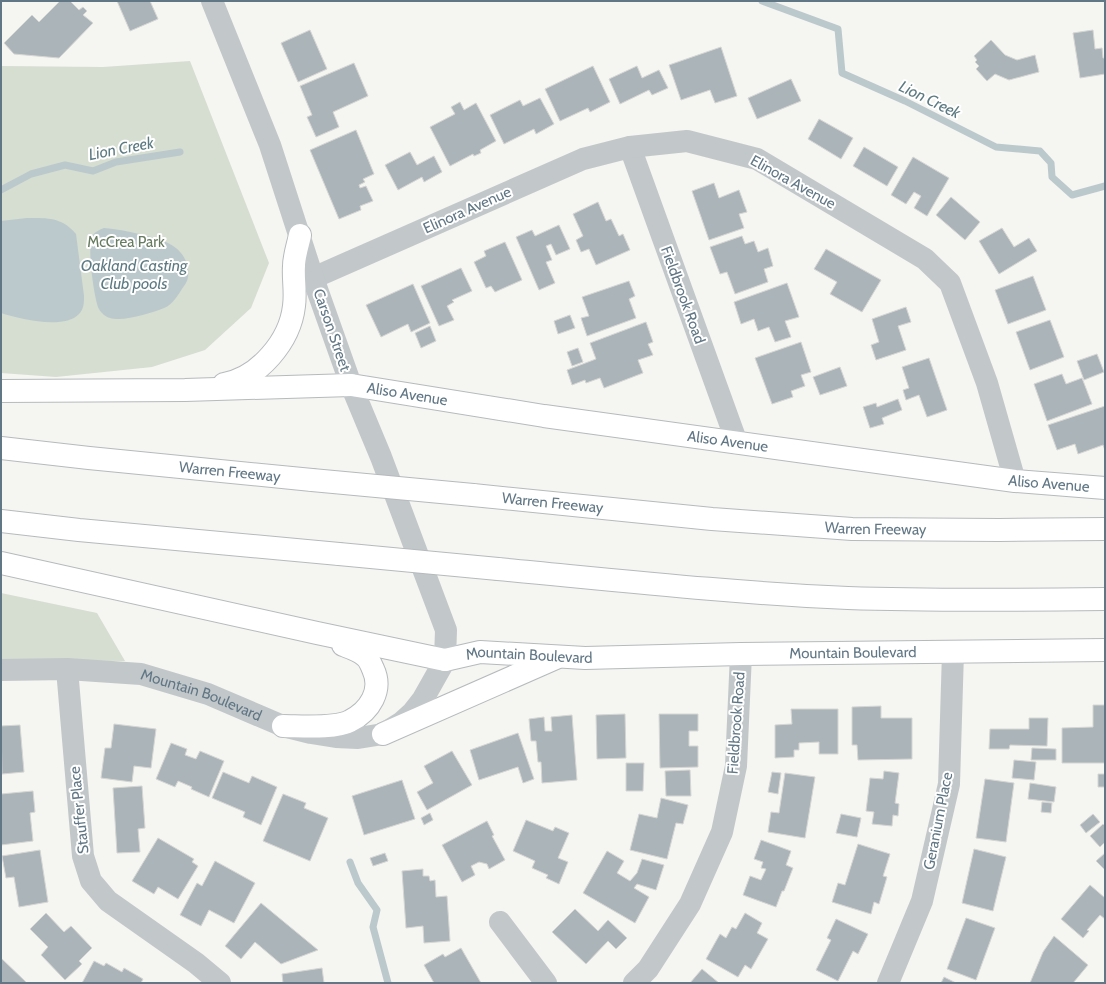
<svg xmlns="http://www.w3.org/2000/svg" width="1106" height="984" font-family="Cabin,sans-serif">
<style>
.green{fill:#d6ddd1}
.water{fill:#bbc8cc}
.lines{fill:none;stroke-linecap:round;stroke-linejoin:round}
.stream{stroke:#bbc8cc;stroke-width:7}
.building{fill:#aab4b9;stroke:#d6d6d4}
.major-casing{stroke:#b5babd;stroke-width:24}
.highway-casing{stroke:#b6babd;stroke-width:24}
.minor{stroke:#c2c7ca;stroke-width:22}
.major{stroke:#fff;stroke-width:22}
.highway{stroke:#fff;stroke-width:22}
.highway-bridge-casing{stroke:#b6babd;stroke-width:24;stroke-linecap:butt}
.highway-bridge{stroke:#fff;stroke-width:22}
.labels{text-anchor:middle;stroke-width:4;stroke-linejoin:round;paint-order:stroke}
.street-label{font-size:15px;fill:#617785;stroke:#fff}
.park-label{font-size:15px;fill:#677b61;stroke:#fff}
.water-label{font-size:16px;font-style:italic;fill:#5d7a82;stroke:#fff}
</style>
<rect width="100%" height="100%" fill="#f5f5f1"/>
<path class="green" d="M190 61 269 263 251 308 205 350 152 367 56 377 1 373V66L103 67Z
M1 593 97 613 125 661 1 660Z"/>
<path class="water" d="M27 218C47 218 62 217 76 234L84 296C84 302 84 309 79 314 64 330 20 319 1 313V221Z
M104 228C116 229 127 231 139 234 160 239 184 244 188 269 189 275 188 281 184 286 179 293 173 305 164 308 151 313 124 322 110 318 106 317 101 313 99 309 94 299 87 246 92 237 94 232 99 230 104 228Z"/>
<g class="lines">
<path class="stream" d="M762 1 838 29 842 73 905 101 996 147 1040 151 1051 163 1052 177 1072 195 1105 186
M1 190 31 174 65 165 93 171 116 162 180 152
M350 862 358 883 377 910 373 927 388 983"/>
</g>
<path class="building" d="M60 1H70L79 10 83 7 87 11 83 15 93 23 59 58 14 54 4 43 32 15 39 22Z
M117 1H150L158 19 130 31Z
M310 30 327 69 298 82 281 43Z
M1093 30 1095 49 1102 48 1103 58H1105V74L1080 78 1073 33Z
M991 40 1005 55 1017 60 1035 55 1039 72 1009 80 995 74 987 81 976 69 979 66 975 62 977 60 974 56Z
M721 47 737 96 715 103 710 90 681 100 669 65Z
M354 63 368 96 333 112 339 127 316 137 307 117 312 115 300 86Z
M593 66 610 102 590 112 588 108 560 121 545 89Z
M637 66 642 78 659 70 668 88 652 95 649 90 620 104 609 79Z
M791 79 801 101 757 119 748 98Z
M540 98 554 124 536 134 534 129 504 144 490 115 520 100 523 106Z
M460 102 464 110 476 103 496 141 480 150 481 153 474 156 473 154 450 166 430 127 455 114 451 107Z
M819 119 853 138 841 159 808 139Z
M356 130 374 174 363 179 365 182 359 185 360 188 366 186 373 201 360 206 361 210 339 219 310 150Z
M864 147 898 167 887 186 853 166Z
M410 152 417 165 434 156 442 172 424 182 422 177 398 190 385 165Z
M913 157 949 178 927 216 914 208 921 196 914 192 906 204 891 195Z
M714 183 719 198 739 190 747 212 739 214 744 228 709 240 692 191Z
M951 197 980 222 965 240 936 215Z
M598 202 606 221 611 219 619 236 623 234 630 250 596 265 589 249 581 252 576 240 583 236 573 214Z
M559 225 570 249 556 255 551 244 546 246 552 260 546 262 555 283 539 290 516 237 532 230 535 236Z
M1002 228 1014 247 1029 238 1037 251 999 274 979 241Z
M742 236 745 244 754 241 758 252 768 248 773 266 764 269 768 282 735 294 727 272 720 274 710 247Z
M505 242 522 280 495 292 491 286 486 288 474 262 486 256 484 251Z
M826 249 881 280 862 312 830 294 837 282 814 269Z
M461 268 472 291 452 300 454 302 447 306 454 320 439 326 421 286Z
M1033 276 1046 310 1008 324 995 290Z
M629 281 635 296 629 299 636 318 587 336 581 318 589 316 582 297Z
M787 283 799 317 785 321 791 337 775 342 769 327 758 331 754 319 741 324 734 302Z
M413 284 430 323 411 332 408 324 381 337 366 305Z
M906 307 911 322 898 326 906 350 876 360 871 345 879 342 872 319Z
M570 315 575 328 558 334 554 321Z
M1050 320 1064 357 1030 370 1016 332Z
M646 322 653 342 648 344 653 355 638 360 643 373 604 388 600 378 586 383 585 380 572 385 567 370 596 359 590 343Z
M430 326 436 341 421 348 415 333Z
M801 342 811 372 801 375 805 386 791 391 793 397 772 404 755 358Z
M578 348 583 362 572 366 567 352Z
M1097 354 1104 372 1084 380 1077 361Z
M929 358 947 410 927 417 919 395 906 400 903 390 909 388 902 367Z
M840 367 847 386 820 395 813 377Z
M1062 374 1066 384 1082 378 1092 404 1047 421 1034 384Z
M898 399 902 410 882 418 884 424 870 428 863 407 876 403 877 407Z
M1105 406V450L1103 445 1078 454 1075 444 1057 450 1048 425Z
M1093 705H1105V763H1062V728L1093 727Z
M881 706V718H912V759L858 760 857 745H852V707Z
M791 709H838V754H819V742L799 743V750H794V757L775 758V725L792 724Z
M625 714 626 758 597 759 596 715Z
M659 714H698V731H689V746H698V767L660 768Z
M572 715 577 780 542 783 541 762H538L536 741H531L529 719 544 717 545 731H552L551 717Z
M1029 718H1048L1047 746 1010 745 1009 749H989L990 729H1029Z
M114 724 156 729 151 768 134 766 132 782 101 778 105 748H111Z
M20 725 24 772 2 774 1 726Z
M518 733 534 779 523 783 518 767 479 780 470 750Z
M171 743 187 749 185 755 196 759 200 751 224 761 209 797 191 789 192 787 178 781 175 787 156 779Z
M1032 748 1056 749V760H1031Z
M452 751 472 785 427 810 417 792 433 783 424 766Z
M1014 760 1036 762 1034 780 1012 778Z
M626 763H644L643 791H626Z
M690 770 691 796H666L665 771Z
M884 771 899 773 895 803 899 804 898 816 893 815 892 826 872 824 874 812 866 811 870 778 883 779Z
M223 772 249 783 252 776 277 787 261 825 243 817 245 812 212 798Z
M772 772 781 773 778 794 768 792Z
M785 773 815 777 805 838 768 832 771 812 779 813Z
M1098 774H1105V787H1098Z
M985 779 1014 783 1006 842 976 838Z
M402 780 415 819 364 835 352 796Z
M1030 783 1056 787 1054 802 1028 799Z
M142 786 145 828 138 829 140 852 117 853 113 788Z
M33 791 35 812 30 813 33 841 1 845V794Z
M283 794 306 803 304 808 328 818 310 861 263 841Z
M661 798 688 805 683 824 676 823 667 859 630 850 639 814 657 818Z
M1042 802 1052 803 1051 813 1041 812Z
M430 813 433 820 424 825 421 818Z
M841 814 861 818 857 837 836 833Z
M1093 814 1100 822 1086 833 1080 825Z
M526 820 553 831 555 827 569 833 558 858 568 862 559 884 546 878 548 875 532 868 535 861 513 851Z
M487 821 494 835 492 836 505 860 489 869 487 864 479 862 471 866 475 875 462 882 442 845Z
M1103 824 1105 826V842L1100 847 1090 836Z
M158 838 194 859 192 862 198 866 178 899 158 887 154 894 132 881Z
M761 840 791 851 786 865 793 868 784 891H782L776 907 743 895 750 876 761 880 766 869 761 868 763 862 754 859Z
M858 844 890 854 883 876 887 877 879 904 874 902 871 914 832 902 838 883 845 885Z
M974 849 1006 857 993 911 962 903Z
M40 850 48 902 19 907 14 877 6 878 2 856Z
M607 851 624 861 617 873 630 881 637 873 642 859 664 865 656 890 637 884 634 888 649 897 635 923 583 893Z
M385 853 388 861 373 866 370 858Z
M1105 853V868L1104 869 1096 861Z
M215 861 255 883 234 923 209 910 201 926 180 915 197 883 202 886Z
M423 869V876H429L430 881 435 880 436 897 447 896 450 941 424 943 423 926 406 928 402 871Z
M1090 885 1105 898V919L1100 915 1087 930 1089 931 1083 938 1061 919Z
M261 903 318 950 281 964 255 942 241 959 225 946Z
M575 909 598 931 608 920 627 938 616 949 608 941 586 964 552 932Z
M46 913 64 932 71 926 92 948 79 961 82 964 65 980 41 955 48 947 30 929Z
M745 913 762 923 757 933 768 939 751 969 745 965 738 977 706 959 720 934 726 938 732 927 736 929Z
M966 918 995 928 976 980 947 969Z
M836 919 868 934 858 954 853 951 838 981 816 970 831 940 827 938Z
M1054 936 1088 965 1073 983H1030L1043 952Z
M461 948 481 983H434L424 965 443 954 445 957Z
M1 958 27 983H1Z
M94 961 104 966 106 963 122 972 124 968 143 979 141 983H82Z
M322 968 324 983H283L282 974Z
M702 969 719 983H690Z
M944 977 956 983H941Z"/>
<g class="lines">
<defs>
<g id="major">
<path id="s2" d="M351 385 544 416 1015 481 1105 488"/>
<path id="s3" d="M445 660 480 652 585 658 741 654 1105 650"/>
<path d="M383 734 556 658"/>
</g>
<g id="highway">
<path d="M224 384C259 378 290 341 294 306 296 292 293 279 294 266 294 256 298 245 300 235"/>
<path d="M1 391 185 390 351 385"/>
<path id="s4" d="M1 448 89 458 312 480"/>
<path id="s5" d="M473 495 712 519 852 529 999 530 1105 529"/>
<path d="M1 521 79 530 339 554"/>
<path d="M1 563 317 633 445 660"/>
<path d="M498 569C615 580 732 593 848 598 934 601 1020 600 1105 599"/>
<path d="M283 726C300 726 335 729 350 721 370 711 383 690 373 669 371 664 369 659 365 656 360 651 351 648 343 645"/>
</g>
</defs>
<use href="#major" class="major-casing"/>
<use href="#highway" class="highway-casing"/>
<g class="minor">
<path d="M630 147 737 443"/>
<path d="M313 278 583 159 630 147 687 141 757 159 925 259 950 283 987 383 1015 481"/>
<path d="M67 669 83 856 91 881 108 901 196 963 220 983"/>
<path id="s1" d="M1 670 67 669 141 674 208 694 283 726 311 733 336 737 358 738 383 734 402 722 412 713 423 699 445 660 446 630 381 457 351 385 313 278 270 145 212 1"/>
<path d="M500 922 546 983"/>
<path d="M634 983 648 969 690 904 722 832 736 766 741 654"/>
<path d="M888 983 922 901 949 784 953 652"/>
</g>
<use href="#major" class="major"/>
<use href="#highway" class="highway"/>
<defs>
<path id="highway-bridge" d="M312 480 473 495
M339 554 498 569"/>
</defs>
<use href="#highway-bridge" class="highway-bridge-casing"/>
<use href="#highway-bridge" class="highway-bridge"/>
</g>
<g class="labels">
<g class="street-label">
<text transform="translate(793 182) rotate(29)" y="5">Elinora Avenue</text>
<text transform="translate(467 210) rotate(-24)" y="5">Elinora Avenue</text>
<text transform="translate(683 295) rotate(70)" y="5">Fieldbrook Road</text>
<text transform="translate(332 330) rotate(71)" y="5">Carson Street</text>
<text dy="5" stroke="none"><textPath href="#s2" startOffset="57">Aliso Avenue</textPath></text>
<text dy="5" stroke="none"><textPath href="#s2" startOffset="381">Aliso Avenue</textPath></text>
<text dy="5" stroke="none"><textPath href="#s4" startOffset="230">Warren Freeway</textPath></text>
<text dy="5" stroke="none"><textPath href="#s2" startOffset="705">Aliso Avenue</textPath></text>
<text dy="5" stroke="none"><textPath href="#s5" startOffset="80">Warren Freeway</textPath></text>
<text dy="5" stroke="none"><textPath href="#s5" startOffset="404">Warren Freeway</textPath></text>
<text dy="5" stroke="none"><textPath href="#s3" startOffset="409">Mountain Boulevard</textPath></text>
<text dy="5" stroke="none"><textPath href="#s3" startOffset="85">Mountain Boulevard</textPath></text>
<text dy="5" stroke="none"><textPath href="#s1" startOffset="204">Mountain Boulevard</textPath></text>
<text transform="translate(736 723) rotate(-86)" y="5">Fieldbrook Road</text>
<text transform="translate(79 810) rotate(-96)" y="5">Stauffer Place</text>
<text transform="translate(938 821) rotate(-79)" y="5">Geranium Place</text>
</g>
<g class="park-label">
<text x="126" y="247">McCrea Park</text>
</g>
<g class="water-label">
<text transform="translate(930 99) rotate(26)" y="6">Lion Creek</text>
<text transform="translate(121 148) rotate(-11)" y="6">Lion Creek</text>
<text x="134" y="271">Oakland Casting<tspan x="134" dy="18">Club pools</tspan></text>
</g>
</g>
<rect width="1106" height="984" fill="none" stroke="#617785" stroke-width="4"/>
</svg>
